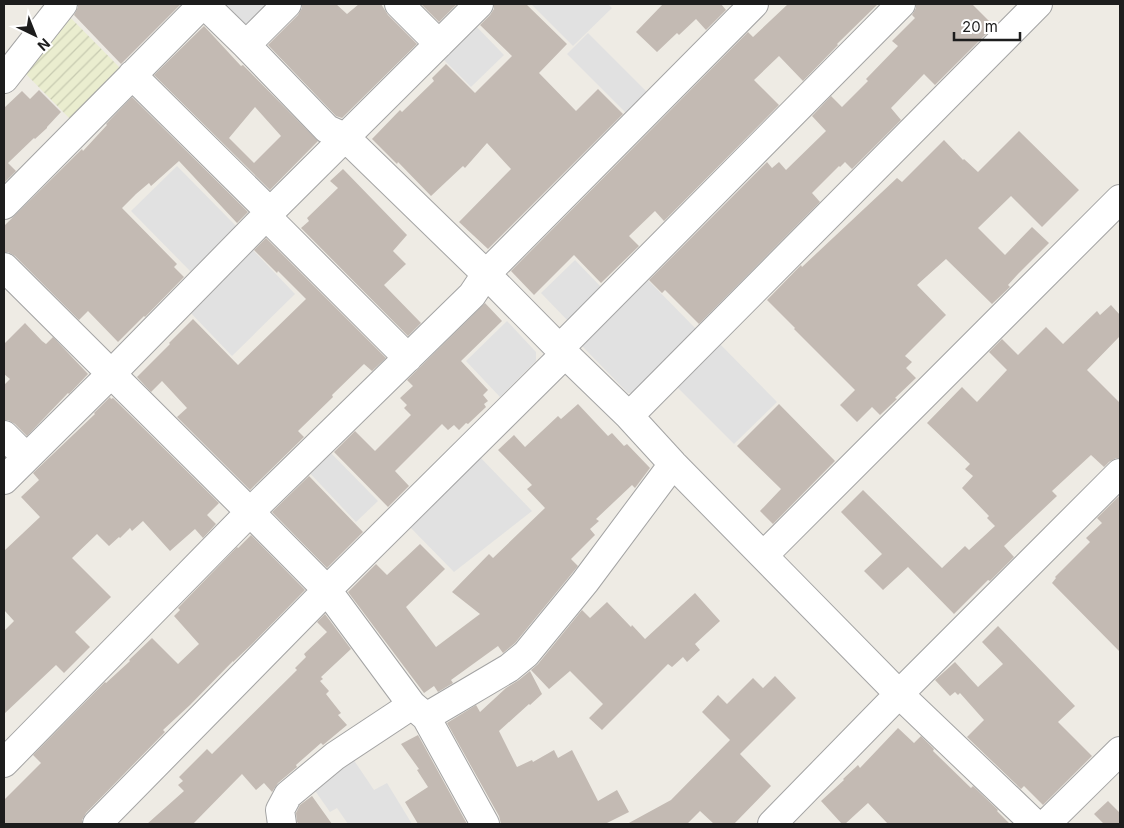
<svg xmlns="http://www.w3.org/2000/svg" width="1124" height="828" font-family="Inter,sans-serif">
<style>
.farmland{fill:url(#farmland-furrows)}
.parking{fill:#e1e1e1}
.building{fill:#c3bab3;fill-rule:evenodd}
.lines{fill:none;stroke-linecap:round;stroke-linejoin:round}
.minor-casing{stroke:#a4a4a4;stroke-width:30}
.minor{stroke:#fff;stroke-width:28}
</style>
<defs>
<pattern id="farmland-furrows" width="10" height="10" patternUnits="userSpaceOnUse" patternTransform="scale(1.25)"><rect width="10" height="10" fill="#eaedcf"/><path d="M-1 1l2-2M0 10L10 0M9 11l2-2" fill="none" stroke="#c8cbb1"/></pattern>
</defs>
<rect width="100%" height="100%" fill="#eeebe4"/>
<path class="farmland" d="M63 10 126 74 75 124 18 66Z"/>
<path class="parking" d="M216 4H272L249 26 238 27Z
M531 4H608L612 8 573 46Z
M472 22 504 55 471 87 439 55Z
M588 33 648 93 627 114 567 54Z
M177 166 238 228 192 273 131 211Z
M250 247 295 294 232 356 187 309Z
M575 260 602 288 568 321 541 293Z
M644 276 699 332 637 393H628L582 346V337Z
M507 321 536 352V361L500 397 466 361Z
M717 341 777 402 734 444 674 384Z
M325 447 378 501 356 522 304 467Z
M478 455 532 511 454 572 407 524Z
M349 753 374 790 387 783 412 824H380L379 823 376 824H348L337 808 330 812 311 785Z"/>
<path class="building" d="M78 4H181L121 64 74 15 78 7Z
M302 4H336L347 14 359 4H381L388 15 417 44 342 118 336 116 268 45 298 15 302 8Z
M421 4H457L439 22Z
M494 4H526L567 44 539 73 576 111 598 89 623 114 488 249 459 222 511 169 487 143 465 168 463 166 431 196 398 162 397 164 372 139 400 110 402 112 434 81 432 78 446 64 475 93 512 56 480 25 490 15 494 9Z
M663 4H721L726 10 706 30 696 19 679 35 677 33 657 52 636 32Z
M788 4H878L837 44 838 45 803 81 779 56 754 80 779 105 664 221 655 211 629 236 639 246 601 283 574 255 534 295 511 271 748 32 753 37Z
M916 4H972L994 26 935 85 924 74 891 108 901 120 852 169 845 162 840 167 839 166 812 193 820 202 699 324 665 290 662 293 649 280 767 162 772 168 779 162 786 170 826 131 812 116 831 96 842 107 868 81 866 79 898 46 892 41 915 18 912 15 916 8Z
M204 26 241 66 243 65 318 141 270 190 154 75ZM255 107 281 136 254 163 229 138Z
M39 90 61 112 47 127V128L35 139 34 138 8 163 16 171 4 183V108L22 91 30 99Z
M132 97 248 212 237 223 179 161 151 186 149 183 136 194 122 208 177 264 174 267 184 277 145 317 144 316 118 342 88 311 79 320 15 256 8 252H4V226L82 149 83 151 107 125 106 124Z
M1019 131 1079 190 1042 227 1011 196 978 228 1005 255 1032 227 1049 243 1018 274 1008 285 1010 287 992 304 946 259 917 285 946 315 905 356 912 362 906 368 916 378 895 398 897 399 880 415 872 407 857 422 840 405 855 390 794 329 795 328 767 300 801 265 802 267 897 178 902 182 944 140 963 160 964 159 978 172Z
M343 169 407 235 393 251 406 264 384 285 421 323 408 336 301 228 309 221 307 218 338 188 330 181Z
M266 238 386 358 372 371 364 364 332 395 333 397 298 431 304 437 250 490 177 417 187 408 162 381 151 392 137 377 170 344 169 343 193 319 238 365 306 299 278 271 277 273 254 250Z
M485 303 502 321 461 361 488 390 483 395 488 401 484 404 486 407 468 424 466 423 459 430 454 425 448 430 442 424 395 471 409 486 388 507 334 452 355 431 375 451 411 415 404 408 407 405 400 398 413 386 407 380Z
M1111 305 1120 315V336L1087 370 1120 403V458H1116L1109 462 1104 467 1091 455 1052 491 1057 496 1004 546 1014 557 990 581 988 580 954 614 908 567 883 590 864 571 882 554 841 512 863 490 942 568 965 546 969 550 995 526 987 518 989 516 962 488 973 476 965 469 970 464 927 423 962 387 977 402 1007 370 989 352 1002 339 1018 355 1046 327 1063 344 1097 311 1100 315Z
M25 323 42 341 46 344 53 337 88 374 69 394 68 393 27 436 15 424 8 420H4V385L10 379 4 374V344Z
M110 397 111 399 113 398 219 503 207 515 216 524 203 538 195 529 170 551 143 521 132 531 130 528 120 538 119 537 109 546 97 534 72 558 111 597 75 632 90 647 64 673 56 665 4 714V631L14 621 4 610V551L40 517 21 497 39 480 33 473 95 414 94 413Z
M578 404 608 436 612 433 624 446 627 444 650 468 635 488 632 485 596 519 599 521 590 529 595 535 571 559 578 566 515 643 503 653 498 646 451 680 453 683 438 692 434 686 424 693 348 592 376 564 387 575 420 544 445 569 406 607 436 647 480 614 452 592 489 554 493 558 545 508 527 489 532 485 498 450 514 435 525 447 558 416 561 419Z
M779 404 835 461 773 524 760 511 781 489 737 446Z
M309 476 363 532 327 568 272 512Z
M1120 495V652L1052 583 1056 578 1055 577 1090 542 1086 538 1102 523 1097 518Z
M251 535 305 590 251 645 233 662V661L190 705 163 730 165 732 86 813 82 820V824H4V800L41 763 33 755 105 682 106 683 130 661 129 660 152 638 178 664 199 644 174 616 180 610 178 608 237 547 238 548Z
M695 593 720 621 695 644 700 650 687 662 683 657 672 667 668 664 602 730 589 718 603 704 570 671 549 689 531 670 538 664 582 610 590 618 607 602 631 627 632 625 645 639Z
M325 614 351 649 321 677 323 679 320 681 329 691 326 694 341 713 338 715 347 725 323 745 321 743 296 765 297 767 278 783 272 792 264 783 256 790 242 774 193 824H147L184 791 178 785 183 781 179 777 207 749 212 754 297 670 295 668 306 657 304 654 327 632 317 622Z
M998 626 1075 706 1058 722 1092 756 1043 805 1024 786 1021 789 967 737 984 720 960 693 958 695 955 692 950 696 935 680 955 662 978 687 1003 664 982 642Z
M530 671 542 694 530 705 529 704 499 731 517 767 532 760 533 762 554 750 558 758 572 750 598 801 617 790 629 812 605 824H501L499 816 447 723 476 705 480 712 506 688 519 680Z
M775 676 796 698 740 754 771 786 734 824H714L700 811 687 824H627L671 800 730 740 702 712 718 695 727 704 753 678 763 688Z
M898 728 914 743 921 736 934 749 933 751 971 788 973 786 998 810 997 811 1010 824H888L868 803 845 824H842L821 801 844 780 843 779 858 765 860 768Z
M418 735 467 824H418L405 802 428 787 417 770 419 769 401 744Z
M312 796 332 824H299L297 822 296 813 300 805Z
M1108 801 1120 813V824H1104L1094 814Z"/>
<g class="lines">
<defs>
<path id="minor" d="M204 4 246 45 327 129 345 137 486 274 565 354 629 416 673 464 899 694 1035 824
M399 4 439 44
M246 45 287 4
M132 75 270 212
M4 79 63 4
M4 205 203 4
M266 216 408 358
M4 267 250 512 327 590 412 705 426 717 485 824
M560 348 901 4
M629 416 1038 4
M4 435 26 457
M4 480 111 374 270 212 479 4
M764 555 1120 199
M426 717 509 668 526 654 585 582 673 464
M4 763 250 512 472 295 486 274 754 4
M97 824 327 590 565 354
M282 824 280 810 288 795 335 756 412 705
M772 824 899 694 1120 473
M1046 824 1120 751"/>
</defs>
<use href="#minor" class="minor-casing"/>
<use href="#minor" class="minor"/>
</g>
<rect width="1124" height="828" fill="none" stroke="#1d1d1d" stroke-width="10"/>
<g transform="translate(35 35) rotate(137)" stroke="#ffffff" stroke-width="4" paint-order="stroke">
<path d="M0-4L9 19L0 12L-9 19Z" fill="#1d1d1d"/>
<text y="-8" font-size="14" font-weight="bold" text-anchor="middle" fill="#1d1d1d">N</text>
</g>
<path d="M954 32v8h66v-8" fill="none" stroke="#1d1d1d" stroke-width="2.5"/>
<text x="962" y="32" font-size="15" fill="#1d1d1d" stroke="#ffffff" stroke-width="4" paint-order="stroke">20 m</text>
</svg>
